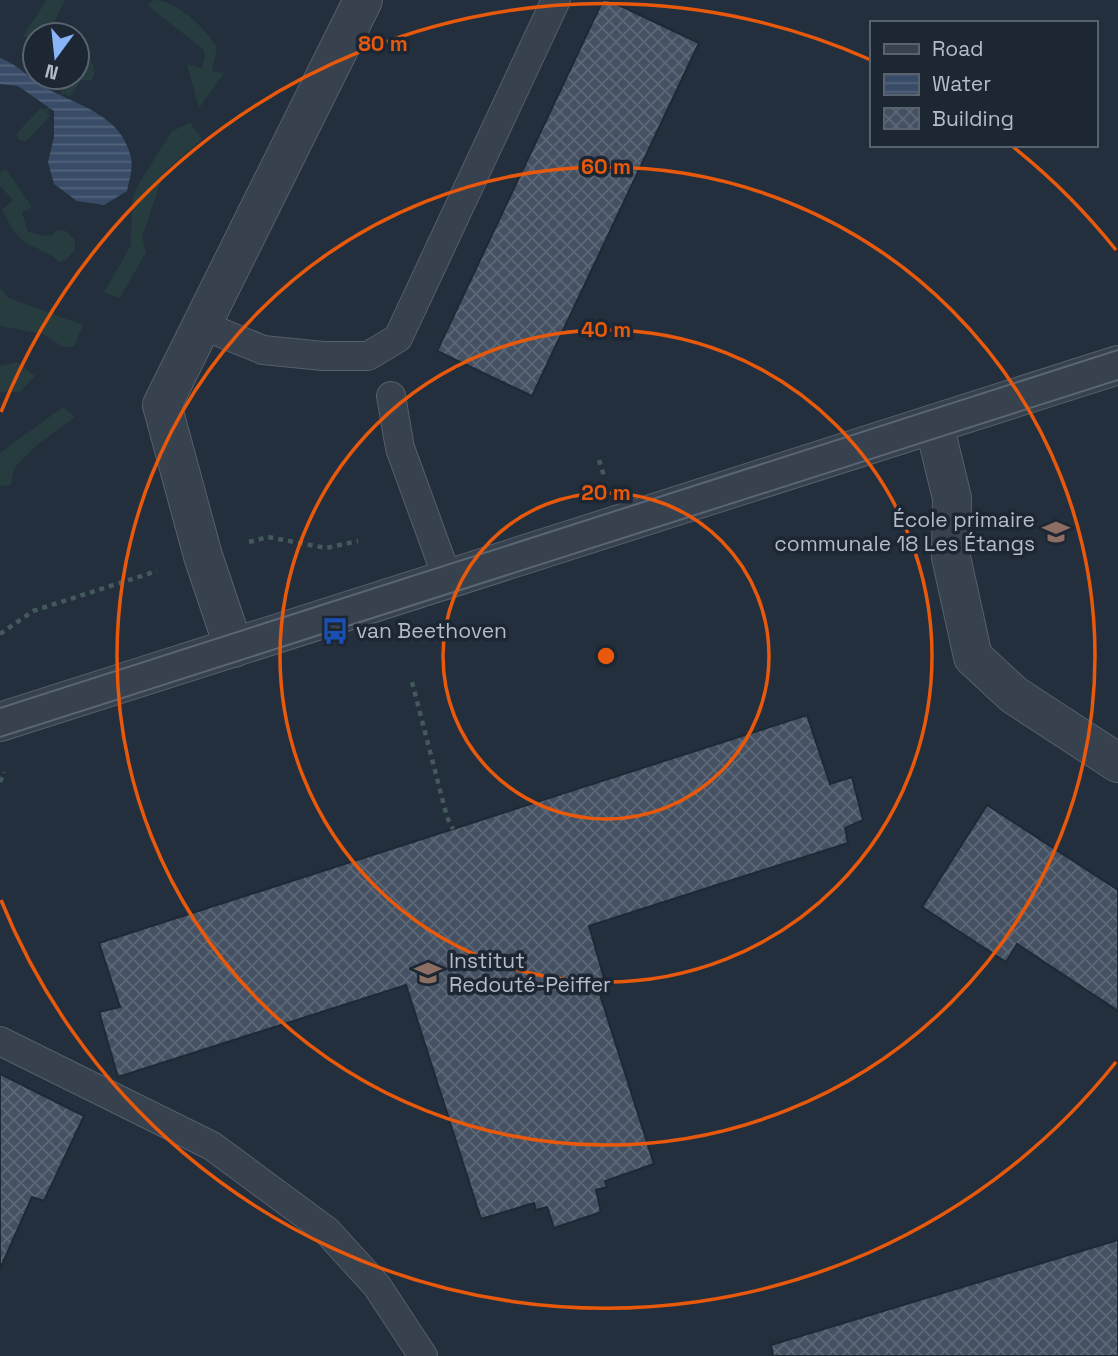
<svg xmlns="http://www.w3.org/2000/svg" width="1118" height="1356" font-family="'Space Grotesk',sans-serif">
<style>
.grass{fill:#263c3f}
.water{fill:url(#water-rules)}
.building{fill:url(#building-cross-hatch);stroke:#1f2835;stroke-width:2}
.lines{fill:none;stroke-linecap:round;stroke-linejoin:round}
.service-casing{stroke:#565f6c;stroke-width:30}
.minor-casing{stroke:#565f6c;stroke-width:40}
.tertiary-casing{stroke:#565f6c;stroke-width:40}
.path{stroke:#44595c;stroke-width:4.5;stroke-dasharray:5 5;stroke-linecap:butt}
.service{stroke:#38414e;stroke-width:28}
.minor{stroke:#38414e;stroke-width:38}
.tertiary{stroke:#38414e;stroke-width:38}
.tram{stroke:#5a6575;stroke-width:2}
.ring{fill:none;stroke:#e8590c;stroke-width:3.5}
.labels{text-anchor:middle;stroke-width:7;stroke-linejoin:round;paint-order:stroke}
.poi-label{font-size:21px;fill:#b4bcc9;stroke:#1d2633;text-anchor:start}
.centre{fill:#e8590c;stroke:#1d2633;stroke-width:3.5}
.ring-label{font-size:21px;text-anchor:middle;font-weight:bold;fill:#e8590c;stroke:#1d2633;stroke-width:7;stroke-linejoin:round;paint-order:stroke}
</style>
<defs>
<pattern id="water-rules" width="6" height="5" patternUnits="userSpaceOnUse" patternTransform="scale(1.75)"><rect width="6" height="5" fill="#394c67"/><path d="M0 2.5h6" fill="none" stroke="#53647b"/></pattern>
<pattern id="building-cross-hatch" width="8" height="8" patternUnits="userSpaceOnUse" patternTransform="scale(1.75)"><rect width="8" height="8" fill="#455162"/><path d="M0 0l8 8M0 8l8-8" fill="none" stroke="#5d6877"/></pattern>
</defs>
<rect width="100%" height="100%" fill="#242f3e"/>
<path class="grass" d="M47 0H65L48 35H35V42L23 36Z
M152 0C177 0 204 27 217 47L212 71 224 73 199 108 187 64 202 68 205 56 203 49 148 6Z
M82 55 93 64 95 71 92 80H81L70 97 64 93 47 112 50 116 26 141 19 140 16 134 41 108 45 110 63 92 60 89 70 77H77V56Z
M190 123 202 139 164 172 142 237 146 252 120 298 104 292 130 247 133 197 140 182 172 131Z
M6 169 32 207 22 212 28 232 45 236 52 235 56 230 66 231 75 240V250L66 260 59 262C50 252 36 249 25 242 13 234 9 222 2 210L13 200 0 186V172Z
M0 288 9 298 83 325 74 347H63L43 334 0 326Z
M17 362 35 376 20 392H0V366Z
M63 407 75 417 38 444 14 468 11 485 0 486V453Z"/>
<path class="water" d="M0 58C18 64 29 79 46 88 79 106 122 115 131 158 133 168 129 181 127 191L104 205 77 201 54 184 48 162 54 137V111L18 86 0 84Z"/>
<path class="building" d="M603 0H608L699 43 532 396 437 351Z
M807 715 830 784 852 777 863 820 845 828 848 843 589 926 604 978 596 982 654 1164 605 1181 607 1187 596 1190 601 1212 554 1228 547 1207 536 1210 534 1203 481 1219 406 985 118 1077 99 1012 120 1007 99 943Z
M987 805 1118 890V1011L1017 944 1006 962 922 907Z
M0 1074 84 1116 44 1201 32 1197 0 1269Z
M1118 1240V1356H773L771 1345Z"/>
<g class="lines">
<defs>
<path id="service" d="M202 325 263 350 323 356H368L398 338 556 0
M391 396 400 448 448 580
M0 1041 212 1146 327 1231 377 1286 423 1356"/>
<path id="minor" d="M934 424 952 498 951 557 973 657 1014 695 1118 763
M234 648 203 556 162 405 363 0"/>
<path id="tertiary" d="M0 722 1118 365"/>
</defs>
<use href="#service" class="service-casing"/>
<use href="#minor" class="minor-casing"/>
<use href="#tertiary" class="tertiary-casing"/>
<path class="path" d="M599 460 605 479
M249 542 268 537 326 548 358 541
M0 634 33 611 157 571
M412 682 447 817 453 829
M0 782 4 772"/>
<use href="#service" class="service"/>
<use href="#minor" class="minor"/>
<use href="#tertiary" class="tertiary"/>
<path class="tram" d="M0 708 1118 350
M0 737 1118 380"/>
</g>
<g class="ring">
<circle cx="606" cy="656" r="163"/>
<circle cx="606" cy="656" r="326"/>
<circle cx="606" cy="656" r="489"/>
<path d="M1116 1062A652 652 0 0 1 1 900M1 412A652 652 0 0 1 871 60M1012 146A652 652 0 0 1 1116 250"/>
</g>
<defs>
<symbol id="school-bare" viewBox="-9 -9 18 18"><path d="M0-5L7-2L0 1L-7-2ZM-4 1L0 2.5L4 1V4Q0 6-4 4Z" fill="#8d6e63" stroke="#1d2633" stroke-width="2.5" paint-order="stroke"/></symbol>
<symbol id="bus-bare" viewBox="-9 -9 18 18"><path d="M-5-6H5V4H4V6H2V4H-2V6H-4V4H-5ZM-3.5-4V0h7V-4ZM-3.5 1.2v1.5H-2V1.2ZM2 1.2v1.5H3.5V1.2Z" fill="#1a4fb4" stroke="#1d2633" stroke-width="2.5" paint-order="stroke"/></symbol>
</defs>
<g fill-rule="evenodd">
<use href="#school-bare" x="1037" y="513" width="38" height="38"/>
<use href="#bus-bare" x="316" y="612" width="38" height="38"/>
<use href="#school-bare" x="409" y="954" width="38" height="38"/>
</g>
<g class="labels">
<g class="poi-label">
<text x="1035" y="527" text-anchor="end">École primaire<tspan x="1035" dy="24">communale 18 Les Étangs</tspan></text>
<text x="356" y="638">van Beethoven</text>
<text x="449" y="968">Institut<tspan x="449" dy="24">Redouté-Peiffer</tspan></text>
</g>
</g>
<circle cx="606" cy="656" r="10" class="centre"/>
<g class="ring-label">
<text x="383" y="51">80 m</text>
<text x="606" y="174">60 m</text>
<text x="606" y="337">40 m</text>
<text x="606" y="500">20 m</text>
</g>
<rect x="870" y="21" width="228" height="126" fill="#1d2633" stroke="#59626f" stroke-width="2"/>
<rect x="884" y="44" width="35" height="10" fill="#38414e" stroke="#59626f" stroke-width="2"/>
<text x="932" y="56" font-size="21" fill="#b4bcc9">Road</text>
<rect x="884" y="74" width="35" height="21" fill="url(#water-rules)" stroke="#59626f" stroke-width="2"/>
<text x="932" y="91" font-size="21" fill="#b4bcc9">Water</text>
<rect x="884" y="108" width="35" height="21" fill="url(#building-cross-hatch)" stroke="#59626f" stroke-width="2"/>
<text x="932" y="126" font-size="21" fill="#b4bcc9">Building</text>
<g transform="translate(56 56) rotate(195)"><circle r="33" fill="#1d2633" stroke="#59626f" stroke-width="2"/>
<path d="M0-5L12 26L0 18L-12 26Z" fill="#8ab4f8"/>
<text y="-10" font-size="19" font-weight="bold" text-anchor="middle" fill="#b4bcc9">N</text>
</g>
</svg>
